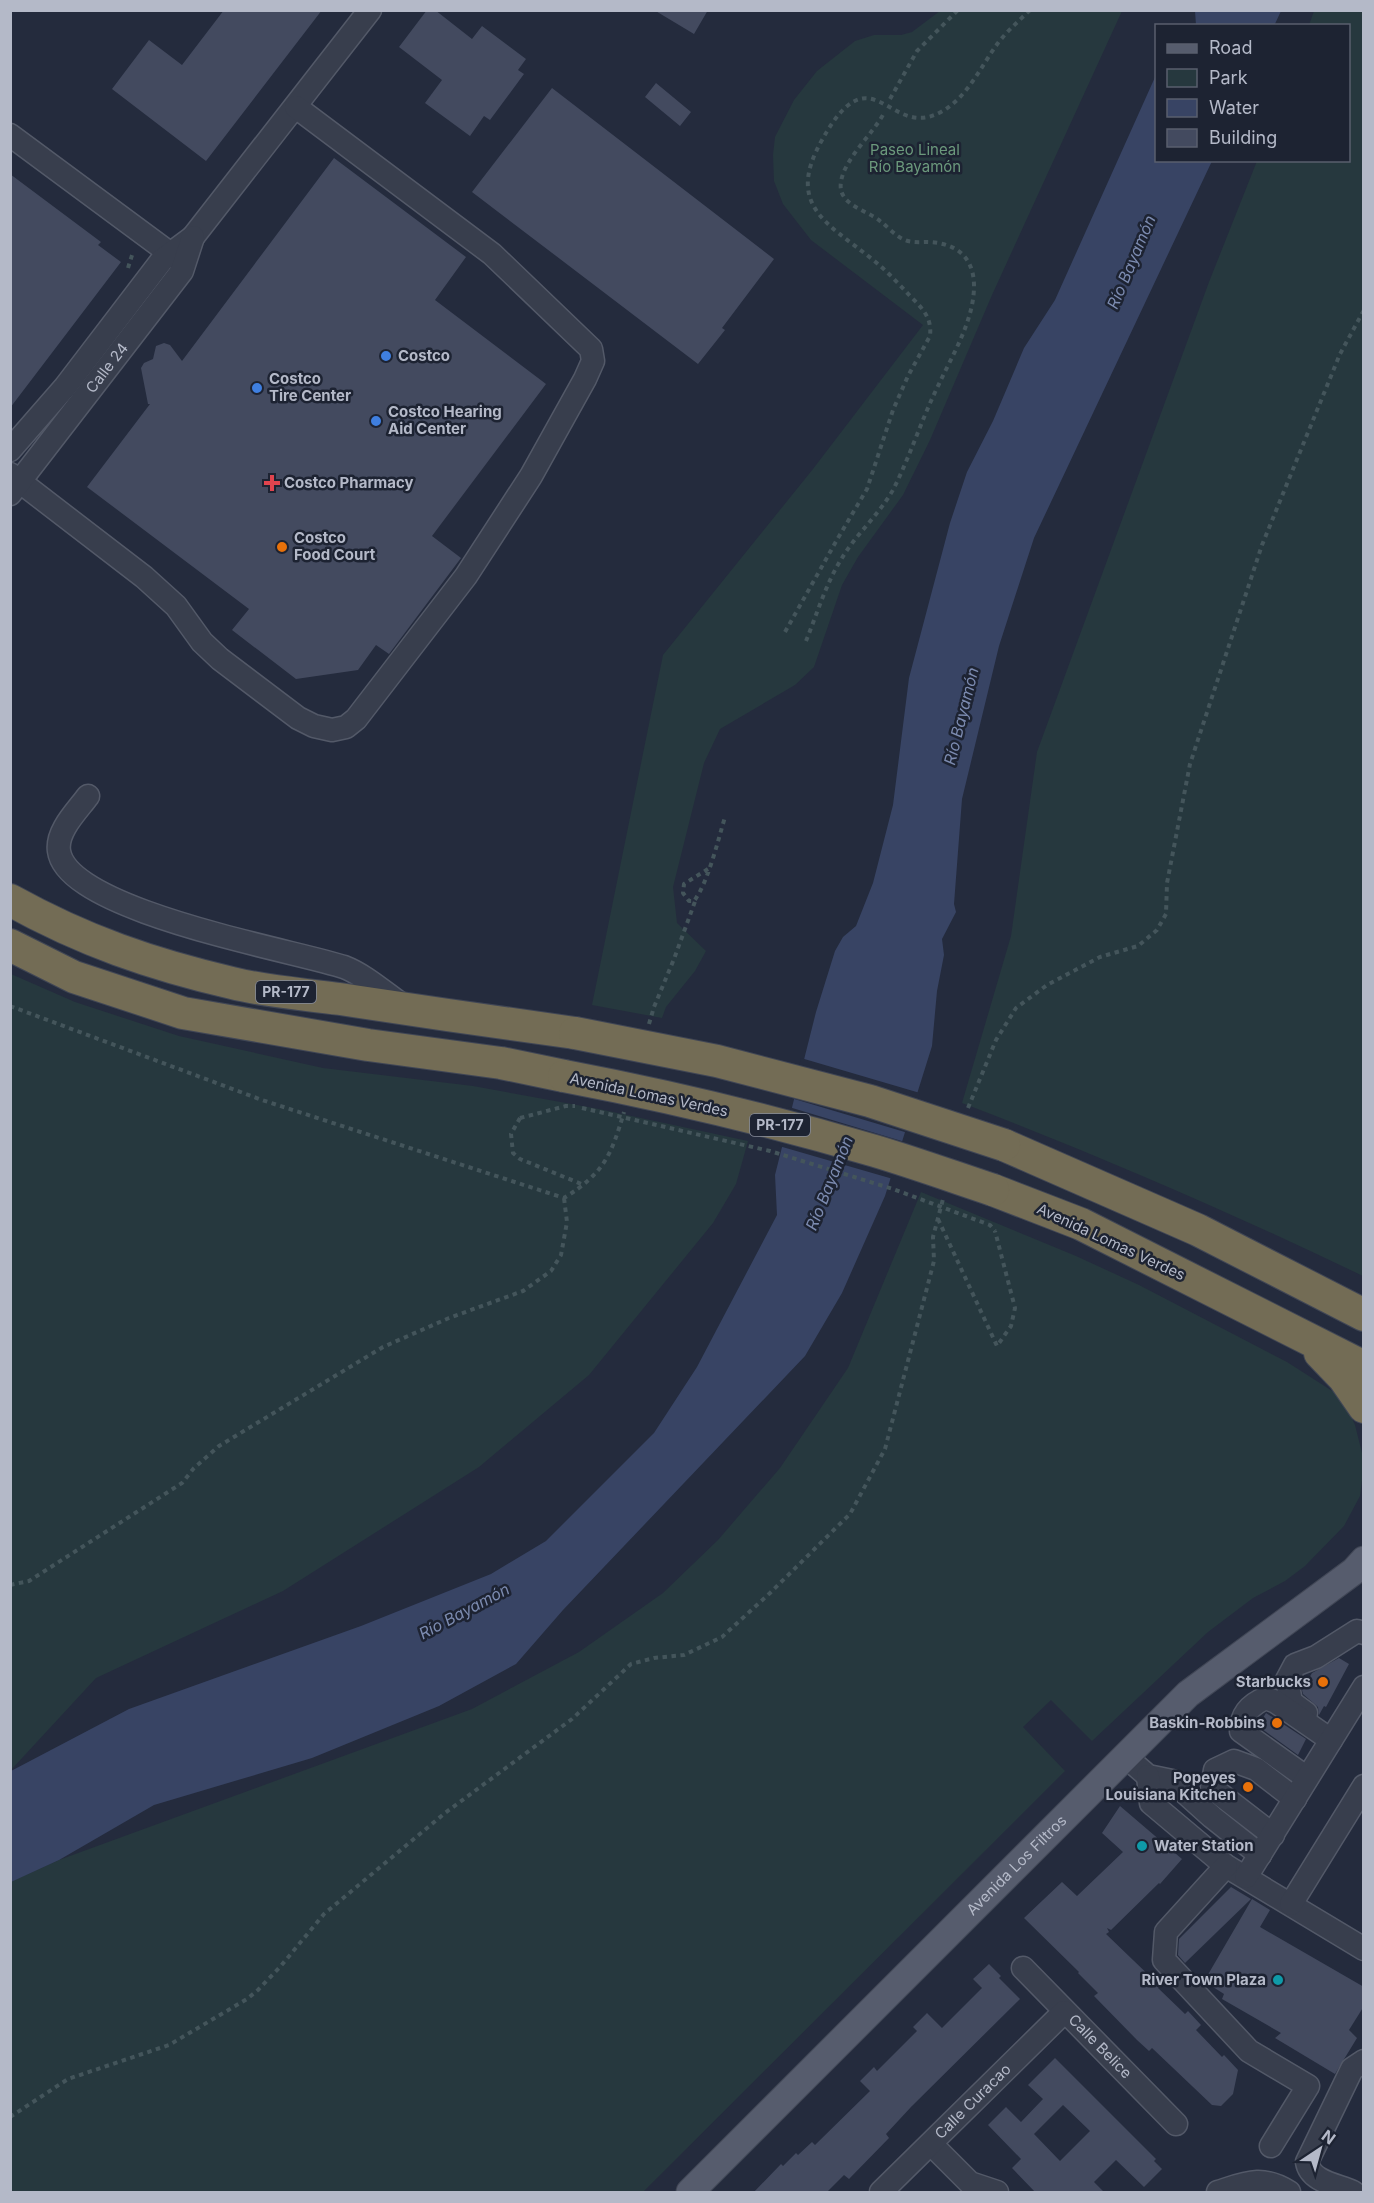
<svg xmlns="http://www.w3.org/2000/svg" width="1374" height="2203" font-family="Inter,sans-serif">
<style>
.green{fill:#26383e}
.water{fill:#384464}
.pier{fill:#242b3d}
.building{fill:#434a5f;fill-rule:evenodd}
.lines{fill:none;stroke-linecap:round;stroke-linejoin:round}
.minor-casing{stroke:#535968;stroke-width:25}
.major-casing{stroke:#414756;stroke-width:29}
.highway-casing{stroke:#404655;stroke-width:34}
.path{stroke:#44555b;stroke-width:4;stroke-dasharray:4.5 4.5;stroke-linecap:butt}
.minor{stroke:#383e4d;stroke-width:22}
.major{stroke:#565c6d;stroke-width:27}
.highway{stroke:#736c55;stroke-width:32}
.highway-bridge-casing{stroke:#404655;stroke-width:34;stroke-linecap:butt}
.path-bridge{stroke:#44555b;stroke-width:4;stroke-dasharray:4.5 4.5;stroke-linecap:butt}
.highway-bridge{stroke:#736c55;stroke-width:32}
.shop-dot{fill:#3f7fe0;stroke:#1d2332;stroke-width:2}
.health-dot{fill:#e0444e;stroke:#1d2332;stroke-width:2}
.food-dot{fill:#e8710a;stroke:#1d2332;stroke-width:2}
.culture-dot{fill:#0f9aa8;stroke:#1d2332;stroke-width:2}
.labels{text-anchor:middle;stroke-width:5;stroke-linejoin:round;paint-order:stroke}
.shield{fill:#1d2332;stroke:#878c9b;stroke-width:1.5}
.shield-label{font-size:14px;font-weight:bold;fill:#b4b9c8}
.park-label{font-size:15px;fill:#6b997c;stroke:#1d2332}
.poi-label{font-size:15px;font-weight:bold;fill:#b4b9c8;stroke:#1d2332;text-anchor:start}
.street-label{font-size:15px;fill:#b4b9c8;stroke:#1d2332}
.water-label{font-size:16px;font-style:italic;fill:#7c8bb0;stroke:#1d2332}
</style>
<rect width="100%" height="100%" fill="#242b3d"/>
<path class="green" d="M940 11H1122L992 295 930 440 903 495 858 557 842 585 814 667 795 685 720 729 704 763 673 887 677 923 706 951 695 971 666 1007 662 1018 592 1005 663 655 813 469 923 325 811 240 783 204 774 181 773 155 775 137 794 100 817 71 855 41 874 35H901L912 32Z
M1314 11H1364L1363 1276C1232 1213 1098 1155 962 1103L1011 936 1037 752 1209 282 1257 161 1348 160V26L1309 25Z
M11 974 75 1002 179 1036 323 1068 473 1086 599 1109 748 1141 736 1184 713 1223 589 1375 479 1467 283 1591 96 1678 11 1770Z
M921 1192 1076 1256 1139 1285 1287 1362 1337 1394 1347 1408 1355 1425 1363 1457V1473L1360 1496 1344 1526 1305 1566 1285 1581 1253 1598 1208 1632 1092 1741 1051 1700 1023 1727 1065 1771 643 2192H11L10 1882 59 1860 472 1709 579 1652 663 1593 718 1540 780 1468 848 1368Z"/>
<path class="water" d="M1195 11V10L1281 11 1274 26 1196 25Z
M1156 75V160L1212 161 1034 538 999 646 962 799 954 904 956 912 942 939 944 955 937 991 932 1046 885 1196 842 1293 805 1356 563 1610 516 1664 439 1706 312 1758 154 1805 59 1860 11 1882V1771L129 1709 361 1626 491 1574 546 1541 654 1433 697 1367 777 1215 775 1175 816 1012 835 951 843 937 856 926 873 883 893 805 909 678 950 523 967 472 993 421 1024 348 1055 300Z"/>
<path class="pier" d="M801 1058 920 1093 908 1133 791 1098Z
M789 1107 905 1142 893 1179 779 1146Z"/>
<path class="building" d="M224 10H322L206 161 112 89 149 40 182 65Z
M427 10H435L472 39 482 26 526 59 518 70 524 74 490 120 484 116 470 136 425 103 442 80 399 47Z
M654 10H708L694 34Z
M656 83 691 112 680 126 645 97Z
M552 88 774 259 722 328 725 330 698 364 472 192Z
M334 158 466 257 435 300 546 384 432 536 461 558 389 654 376 645 358 670 296 679 232 630 249 609 87 487 150 404H148L141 368 144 363 153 359 156 346 164 343 170 345 182 361Z
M10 174 101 242 98 245 121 262 10 408Z
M1339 1658 1349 1664 1326 1707 1324 1706 1319 1715 1318 1707 1303 1694 1302 1690 1312 1673Z
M1266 1713 1306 1739 1298 1755 1258 1726Z
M1120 1806 1182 1859 1160 1884 1159 1883 1111 1930 1107 1928 1109 1932 1106 1934 1160 1986 1158 1988 1185 2014 1188 2011 1201 2025 1196 2030 1222 2057 1224 2055 1238 2070 1233 2094 1221 2106 1212 2105 1152 2048 1149 2051 1137 2040 1094 1996 1098 1993 1078 1973 1079 1972 1024 1918 1062 1882 1077 1896 1123 1852 1102 1833Z
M1231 1887 1251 1899 1185 1963 1178 1955 1179 1939Z
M1252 1899 1270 1910 1260 1927 1364 1987V2006L1349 2030 1357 2038 1335 2074 1275 2038 1281 2033 1222 1999 1224 1994 1199 1978H1206Z
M989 1964 1001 1976 999 1978 1020 1999 911 2107 886 2134 889 2138 849 2179 844 2175 826 2193H753L781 2164 783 2166 796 2153 798 2155 812 2142 815 2145 870 2091 860 2081 874 2067 877 2071 917 2031 913 2027 927 2013 942 2028 982 1988 973 1979Z
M1055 2058 1156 2159 1154 2161 1162 2169 1144 2187 1116 2160 1094 2182 1105 2193H1036L1012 2168 1021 2159 988 2125 1006 2107 1021 2122 1043 2099 1028 2085ZM1063 2105 1090 2131 1060 2161 1034 2134Z"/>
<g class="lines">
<defs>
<g id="minor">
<path d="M10 135 183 263"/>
<path d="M10 450 65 387 162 260 193 237 370 10"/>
<path d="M10 474 144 577 176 606 202 642 220 659 298 718 314 726 332 730 346 727 356 719 466 576 531 476 585 379 593 361 591 349 492 254 296 107"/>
<path id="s1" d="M10 494 182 271 193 237"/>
<path d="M88 796C77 811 56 831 59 851 67 911 292 950 344 967 365 975 386 994 405 1007"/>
<path d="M1306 1713 1291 1702 1287 1680 1295 1665 1316 1657 1357 1631 1364 1633"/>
<path d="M1126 1757 1148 1776 1172 1781 1212 1817 1260 1855"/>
<path d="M1148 1776 1151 1803 1226 1866 1364 1949"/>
<path d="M1307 1778 1241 1731C1241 1714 1251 1704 1266 1698L1276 1702 1331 1740"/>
<path d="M1273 1835 1212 1788 1215 1770 1234 1761 1256 1769 1295 1799"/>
<path d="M1226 1866 1166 1932 1164 1960 1249 2051 1308 2086 1271 2146"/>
<path d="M1246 1877 1364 1687"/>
<path d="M1291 1904 1364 1786"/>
<path id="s2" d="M1023 1968 1176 2124"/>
<path d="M931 2144 970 2183 997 2192"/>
<path id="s3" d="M881 2192 1064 2012"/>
<path d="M1218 2192C1246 2183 1262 2175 1289 2192"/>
<path d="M1353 2192C1338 2185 1310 2182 1307 2162L1352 2069 1364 2061"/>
</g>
<g id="major">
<path id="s4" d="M690 2192 1188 1694 1354 1571 1364 1560"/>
</g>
<path id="highway" d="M10 900C84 941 151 964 232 983 267 992 304 994 340 999 418 1011 497 1022 575 1033
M10 945 74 977 183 1013 368 1045 501 1063 564 1076
M1004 1145 1198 1230 1364 1315
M993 1190 1081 1224 1364 1367
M1320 1353 1344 1378 1364 1407"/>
</defs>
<use href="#minor" class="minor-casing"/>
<use href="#major" class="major-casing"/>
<use href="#highway" class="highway-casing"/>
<path class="path" d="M890 99 917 51 958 10
M128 268 133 252
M785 632 838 538 867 489 893 410 908 376 930 336C932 318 923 309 911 297 899 284 887 271 872 259 827 223 785 205 822 140 873 48 888 141 941 112 968 97 981 66 998 43 1008 30 1019 21 1030 10
M806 641C817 614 826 583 842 558 857 533 880 514 894 488 911 454 922 418 939 384 953 354 974 320 974 286 974 257 956 243 928 242 921 242 912 243 905 240 895 236 888 227 880 221 867 210 837 205 841 182 844 159 873 134 884 113
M708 869 684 884 683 893 689 901H694C708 883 718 840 725 817
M10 1006 262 1100 564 1198C604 1173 611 1156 624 1112
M649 1024 654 1007 674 959 697 896
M968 1108 996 1040 1016 1008 1047 985 1100 957 1138 946 1157 930 1166 914 1167 883 1190 764 1262 545 1340 354 1364 310
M520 1118 511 1134 513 1153 520 1159 584 1185
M938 1219 997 1346 1011 1326 1015 1308 995 1231
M10 1585 29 1581 182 1483 194 1468 219 1446 383 1347 449 1318 523 1291 551 1271 561 1255 567 1222 564 1198
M10 2117 68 2079 169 2045 247 1999 258 1990 280 1967 324 1914 445 1813 572 1719 631 1664 654 1658 684 1655 722 1637 770 1593 850 1514 885 1449 934 1261 933 1237 943 1199"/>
<use href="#minor" class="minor"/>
<use href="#major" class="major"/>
<use href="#highway" class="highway"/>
<defs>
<path id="highway-bridge" d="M575 1033 717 1061 870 1101 1004 1145
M564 1076C669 1096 773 1121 875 1151 915 1163 954 1177 993 1190"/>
</defs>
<use href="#highway-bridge" class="highway-bridge-casing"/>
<path class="path-bridge" d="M582 1108 770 1151 893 1189 990 1225 995 1231
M520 1118 566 1106H575"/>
<use href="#highway-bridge" class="highway-bridge"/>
</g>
<g class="shop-dot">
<circle cx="386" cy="356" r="6"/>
<circle cx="257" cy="388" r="6"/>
<circle cx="376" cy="421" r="6"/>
</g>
<path class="health-dot" d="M269 474h6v6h6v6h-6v6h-6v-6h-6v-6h6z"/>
<g class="food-dot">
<circle cx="282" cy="547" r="6"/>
<circle cx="1323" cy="1682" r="6"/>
<circle cx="1277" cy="1723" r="6"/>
<circle cx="1248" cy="1787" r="6"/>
</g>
<g class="culture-dot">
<circle cx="1142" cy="1846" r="6"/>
<circle cx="1278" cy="1980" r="6"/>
</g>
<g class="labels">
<g class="shield">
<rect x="256" y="981" width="60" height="22" rx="4.5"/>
<rect x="750" y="1114" width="60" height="22" rx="4.5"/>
</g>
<g class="shield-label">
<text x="286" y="997">PR-177</text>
<text x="780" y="1130">PR-177</text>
</g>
<g class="park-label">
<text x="915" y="155">Paseo Lineal<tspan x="915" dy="17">Río Bayamón</tspan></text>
</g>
<g class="poi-label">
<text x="398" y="361">Costco</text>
<text x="269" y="384">Costco<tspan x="269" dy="17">Tire Center</tspan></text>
<text x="388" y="417">Costco Hearing<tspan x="388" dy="17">Aid Center</tspan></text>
<text x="284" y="488">Costco Pharmacy</text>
<text x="294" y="543">Costco<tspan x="294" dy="17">Food Court</tspan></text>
<text x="1311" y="1687" text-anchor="end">Starbucks</text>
<text x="1265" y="1728" text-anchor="end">Baskin-Robbins</text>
<text x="1236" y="1783" text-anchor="end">Popeyes<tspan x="1236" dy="17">Louisiana Kitchen</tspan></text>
<text x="1154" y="1851">Water Station</text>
<text x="1266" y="1985" text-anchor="end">River Town Plaza</text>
</g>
<g class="street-label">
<text dy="5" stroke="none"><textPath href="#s1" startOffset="159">Calle 24</textPath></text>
<text transform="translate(649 1095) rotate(12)" y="5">Avenida Lomas Verdes</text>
<text transform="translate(1111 1242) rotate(25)" y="5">Avenida Lomas Verdes</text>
<text dy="5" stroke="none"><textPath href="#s4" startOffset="462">Avenida Los Filtros</textPath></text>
<text dy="5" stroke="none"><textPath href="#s2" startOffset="110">Calle Belice</textPath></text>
<text dy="5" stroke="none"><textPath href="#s3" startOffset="129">Calle Curacao</textPath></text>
</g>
<g class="water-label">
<text transform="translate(1131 262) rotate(-67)" y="6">Río Bayamón</text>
<text transform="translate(961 716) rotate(-76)" y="6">Río Bayamón</text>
<text transform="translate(829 1183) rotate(-68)" y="6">Río Bayamón</text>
<text transform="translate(464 1611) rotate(-28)" y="6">Río Bayamón</text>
</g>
</g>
<rect width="1374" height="2203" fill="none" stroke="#b4b9c8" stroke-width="24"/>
<rect x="1155" y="24" width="195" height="138" fill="#1d2332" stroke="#595f6e" stroke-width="1.5"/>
<rect x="1167" y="44" width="30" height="9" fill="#565c6d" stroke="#595f6e" stroke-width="1.5"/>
<text x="1209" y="54" font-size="18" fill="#b4b9c8">Road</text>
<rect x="1167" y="69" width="30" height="18" fill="#26383e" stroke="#595f6e" stroke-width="1.5"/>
<text x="1209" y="84" font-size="18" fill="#b4b9c8">Park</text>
<rect x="1167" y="99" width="30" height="18" fill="#384464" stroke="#595f6e" stroke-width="1.5"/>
<text x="1209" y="114" font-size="18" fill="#b4b9c8">Water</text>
<rect x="1167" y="129" width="30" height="18" fill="#434a5f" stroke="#595f6e" stroke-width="1.5"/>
<text x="1209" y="144" font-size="18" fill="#b4b9c8">Building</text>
<g transform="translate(1320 2149) rotate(36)" stroke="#1d2332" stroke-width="4.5" paint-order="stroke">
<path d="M0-4.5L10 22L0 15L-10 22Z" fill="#b4b9c8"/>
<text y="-9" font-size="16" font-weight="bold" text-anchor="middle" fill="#b4b9c8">N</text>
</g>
</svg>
